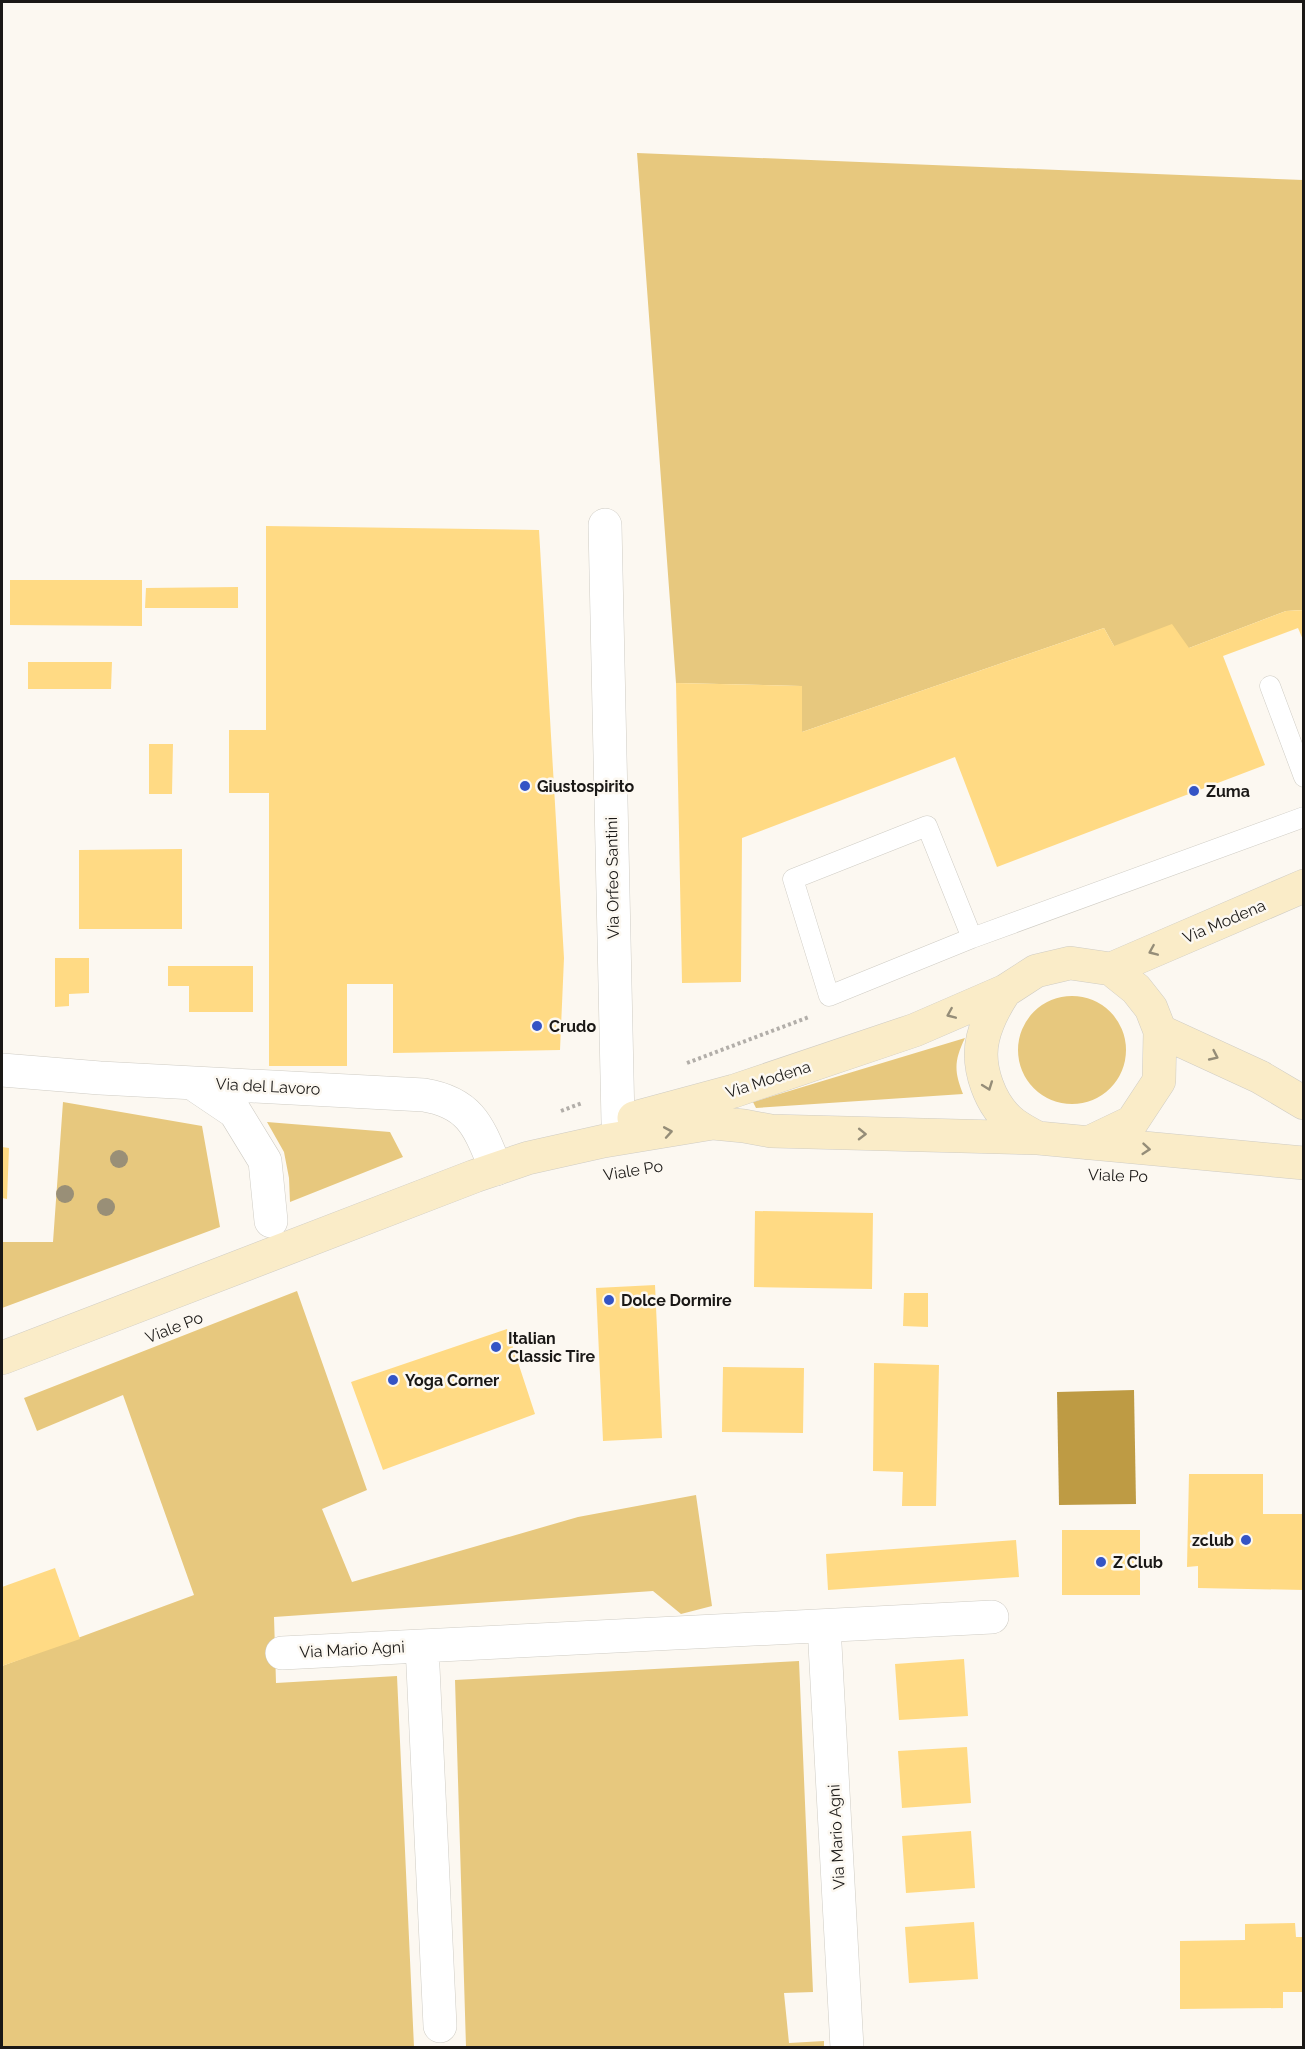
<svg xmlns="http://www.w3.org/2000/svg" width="1305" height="2049" font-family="Raleway,sans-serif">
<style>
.green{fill:#e7c87e}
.water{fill:#be9b44}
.building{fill:#ffda84}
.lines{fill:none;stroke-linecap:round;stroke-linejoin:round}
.service-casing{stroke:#cfccc4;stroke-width:21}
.minor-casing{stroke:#cfccc4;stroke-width:34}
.secondary-casing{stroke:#cfccc4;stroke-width:34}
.path{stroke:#b2aea9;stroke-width:4;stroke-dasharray:3 3;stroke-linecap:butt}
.service{stroke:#fff;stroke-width:20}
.minor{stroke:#fff;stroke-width:33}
.secondary{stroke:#faecc8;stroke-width:33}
.tree{fill:#998f77}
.oneway{stroke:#958d78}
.poi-dot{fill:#3454c5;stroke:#fcf8f1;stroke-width:2}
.labels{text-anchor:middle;stroke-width:5;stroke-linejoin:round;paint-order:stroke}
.poi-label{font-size:16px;font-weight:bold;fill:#1a1816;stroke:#fcf8f1;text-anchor:start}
.street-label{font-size:16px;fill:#1a1816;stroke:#fcf8f1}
</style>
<rect width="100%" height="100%" fill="#fcf8f1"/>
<path class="green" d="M637 153 1303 180V610L1286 611 1189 648 1114 646 1104 628 802 732 801 686 676 683Z
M1018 1050a54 54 0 1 1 108 0a54 54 0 1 1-108 0Z
M965 1038C954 1061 954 1071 963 1094L756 1108 753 1102Z
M63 1102 202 1126 220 1227 2 1308V1242H53Z
M267 1122 390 1132 403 1157 290 1202 289 1178 284 1152Z
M297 1291 367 1490 322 1509 352 1582 578 1517 696 1495 712 1606 681 1614 653 1591 274 1617 276 1683 397 1676 414 2047H2V1666L194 1595 123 1395 37 1431 24 1398Z
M799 1661 813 1992 784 1993 789 2043 824 2041V2047H466L455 1680Z"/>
<path class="water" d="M1134 1390 1136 1504 1059 1505 1057 1392Z"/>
<path class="building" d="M266 526 539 530 564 958 560 1050 393 1053V984H347V1066H269V793H229V730H266Z
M10 580H142V626L10 625Z
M238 587V608H145L146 588Z
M1304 610V642L1298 628 1223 656 1265 765 997 867 955 757 742 838 741 982 682 983 676 683 802 686V732L1104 628 1114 646 1172 624 1189 648 1286 611Z
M28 662H112L111 689H28Z
M149 744H173L172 794H149Z
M182 849V929H79V850Z
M55 958H89V993L69 994V1006L55 1007Z
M168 966H253V1012H189V986H168Z
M2 1147 9 1148 7 1199 2 1198Z
M755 1211 873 1213 872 1289 754 1287Z
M655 1285 662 1438 603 1441 596 1288Z
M904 1293H928V1327L903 1326Z
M507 1329 535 1414 383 1470 351 1382Z
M874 1363 939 1365 936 1506H902L903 1472 873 1471Z
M723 1367 804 1368 803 1433 722 1432Z
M1189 1474H1263V1514H1304V1590L1198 1588V1566L1187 1567Z
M1062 1530H1140V1595H1062Z
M1016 1540 1019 1577 828 1590 826 1554Z
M55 1568 80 1639 2 1666V1587Z
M964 1659 968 1716 899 1720 895 1664Z
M967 1747 971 1803 902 1808 898 1751Z
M971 1831 975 1888 906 1893 902 1836Z
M974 1922 978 1979 909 1983 905 1927Z
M1295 1923 1296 1937H1304V1992H1283V2008L1180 2009V1941L1245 1940V1924Z"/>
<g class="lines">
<defs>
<path id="service" d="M1270 686 1304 777
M972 938 927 826 793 879 829 996 972 938 1304 817"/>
<path id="minor" d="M605 525 618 1122
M2 1070 100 1078 424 1095C472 1103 479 1128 496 1169
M192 1083 235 1112 265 1161 271 1221
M824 1626 847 2048
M422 1646 440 2026
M282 1653 992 1617"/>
<path id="secondary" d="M1005 991C995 1006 987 1021 983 1038 976 1067 990 1106 1014 1124 1021 1129 1030 1134 1038 1138
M1160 1031 1260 1077 1304 1103
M634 1118 734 1091 915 1030 1005 991 1036 971 1070 963 1111 969 1304 886
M1088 1143 1132 1122 1159 1081 1160 1031 1151 1008 1136 989 1111 969
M2 1358 475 1176 528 1158 604 1141 713 1123 744 1126 771 1131 1038 1138 1304 1163"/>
</defs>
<use href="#service" class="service-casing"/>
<use href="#minor" class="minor-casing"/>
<use href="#secondary" class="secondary-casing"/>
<path class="path" d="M687 1063 809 1017
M561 1111 582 1103"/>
<use href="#service" class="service"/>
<use href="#minor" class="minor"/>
<use href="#secondary" class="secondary"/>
</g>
<g class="tree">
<circle cx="119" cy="1159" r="9"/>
<circle cx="65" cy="1194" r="9"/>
<circle cx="106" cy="1207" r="9"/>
</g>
<defs><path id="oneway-chevron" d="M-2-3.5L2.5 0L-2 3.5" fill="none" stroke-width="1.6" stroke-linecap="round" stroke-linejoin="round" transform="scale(1.5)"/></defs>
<g class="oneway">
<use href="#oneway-chevron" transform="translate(1153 951) rotate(157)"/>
<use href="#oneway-chevron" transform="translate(951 1014) rotate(157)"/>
<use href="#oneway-chevron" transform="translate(1214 1056) rotate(25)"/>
<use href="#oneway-chevron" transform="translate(988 1086) rotate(70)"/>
<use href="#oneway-chevron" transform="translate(668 1132) rotate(-10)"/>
<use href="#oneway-chevron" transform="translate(862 1134) rotate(1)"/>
<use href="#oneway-chevron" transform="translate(1146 1149) rotate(5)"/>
</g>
<g class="poi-dot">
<circle cx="525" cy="786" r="6"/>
<circle cx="1194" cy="791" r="6"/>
<circle cx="537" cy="1026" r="6"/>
<circle cx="609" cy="1300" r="6"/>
<circle cx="496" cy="1347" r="6"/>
<circle cx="393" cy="1380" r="6"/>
<circle cx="1246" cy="1540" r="6"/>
<circle cx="1101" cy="1562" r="6"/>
</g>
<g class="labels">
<g class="poi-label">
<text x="537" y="792">Giustospirito</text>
<text x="1206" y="797">Zuma</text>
<text x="549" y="1032">Crudo</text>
<text x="621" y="1306">Dolce Dormire</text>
<text x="508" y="1344">Italian<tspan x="508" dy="18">Classic Tire</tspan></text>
<text x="405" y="1386">Yoga Corner</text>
<text x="1234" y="1546" text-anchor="end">zclub</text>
<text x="1113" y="1568">Z Club</text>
</g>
<g class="street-label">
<text transform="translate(612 878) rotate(-91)" y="6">Via Orfeo Santini</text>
<text transform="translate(1224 921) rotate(-23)" y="6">Via Modena</text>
<text transform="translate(768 1079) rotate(-18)" y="6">Via Modena</text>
<text transform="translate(268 1086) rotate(3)" y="6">Via del Lavoro</text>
<text transform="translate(633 1170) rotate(-9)" y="6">Viale Po</text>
<text transform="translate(1118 1175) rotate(2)" y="6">Viale Po</text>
<text transform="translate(174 1327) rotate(-21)" y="6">Viale Po</text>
<text transform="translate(352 1649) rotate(-3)" y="6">Via Mario Agni</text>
<text transform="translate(836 1837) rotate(-93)" y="6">Via Mario Agni</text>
</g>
</g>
<rect width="1305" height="2049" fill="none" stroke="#1a1816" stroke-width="6"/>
</svg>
